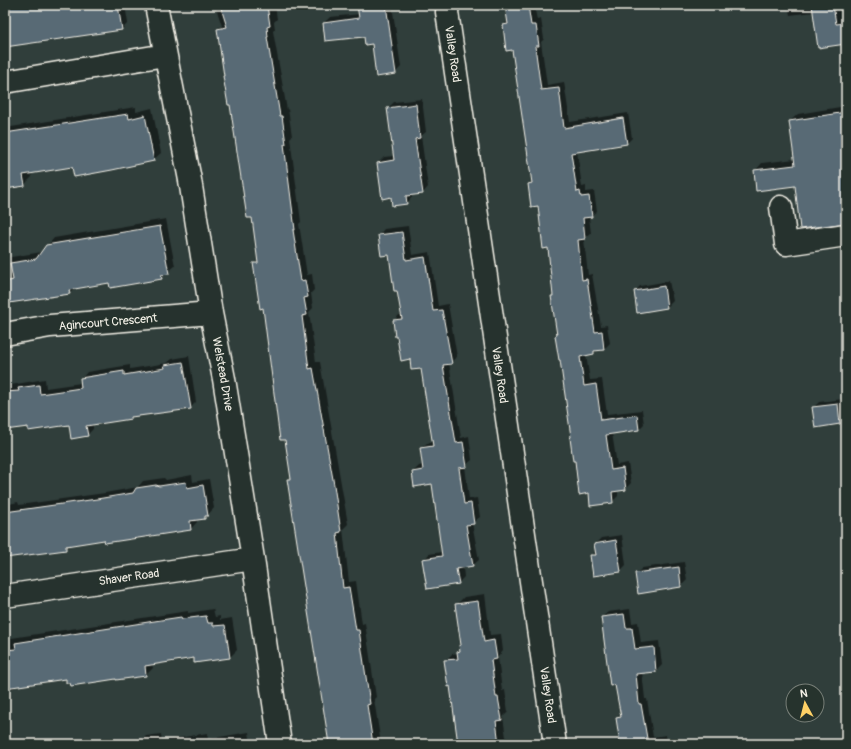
<svg xmlns="http://www.w3.org/2000/svg" width="851" height="749" font-family="Pangolin,sans-serif">
<style>
.shadow{fill:#0007}
.building{fill:#586a75;stroke:#f4f1e8}
.lines{fill:none;stroke-linecap:round;stroke-linejoin:round}
.minor-casing{stroke:#f4f1e8;stroke-width:25}
.minor{stroke:#26332d;stroke-width:22}
.labels{text-anchor:middle;stroke-width:4;stroke-linejoin:round;paint-order:stroke}
.street-label{font-size:12px;fill:#f4f1e8;stroke:#26332d}
</style>
<rect width="100%" height="100%" fill="#303e3b"/>
<filter id="ink" filterUnits="userSpaceOnUse"><feTurbulence type="fractalNoise" baseFrequency=".025" numOctaves="2"/><feDisplacementMap in="SourceGraphic" scale="8" xChannelSelector="R" yChannelSelector="G"/><feConvolveMatrix kernelMatrix="1 2 1 2 8 2 1 2 1" color-interpolation-filters="sRGB"/></filter>
<g filter="url(#ink)">
<path class="shadow" d="M5 5H125L128 23 122 29 5 46Z
M215 5H275L277 19 274 22 275 29 273 31 287 110 288 109 292 136 290 138 301 222 299 224 307 275 312 274 314 290 311 293 313 308 309 312 316 362H320L348 524 343 529 349 582 356 581 362 624 365 623 376 697 374 699 381 744H329L288 480 292 476 263 307 254 264 259 259 253 217 218 29 222 26Z
M358 5H392L401 67 395 73 373 43 364 35 324 23 330 17 360 14Z
M506 5H534L537 20 541 19 544 39 541 42 547 85 564 82 570 122 628 113 632 138 627 143 577 151 582 187 586 186V192L594 191 597 211 591 216 589 217 591 233 584 239 588 275 592 274 601 326 607 325 610 343 604 349H598L594 354 586 355 590 380 602 379 607 414 642 410 644 424 639 429 612 433 617 465 628 463 631 483 625 489 618 490V496L612 502 589 492 572 437 552 297 554 294 548 247 539 205 529 184 532 181 513 49 504 25 508 21Z
M788 5H840L842 19 846 18V43L814 12 790 15Z
M422 99 426 132 421 136 428 187 423 193 412 194V197L407 203 392 196 378 163 384 157 394 156 388 108 394 102Z
M846 106V222L796 184 755 171 762 163 795 159 790 121 798 114Z
M136 107V112L152 108 161 153 153 160 73 166 31 173 32 177 24 185 5 188V128Z
M166 219 175 266 161 278 110 282 75 288 70 293 5 302V258L42 252 54 238Z
M408 226 412 255 430 252 438 306 448 304 457 357 449 363 461 438 469 436 472 460 465 466 469 499 477 498 480 517 472 523 479 560 473 565 463 567 464 577 458 583 424 560 429 554 442 552 433 483 413 472 419 466 423 465 421 448 427 443 433 442 421 368 410 358 398 336 394 321 399 315 402 314 390 254 379 235 384 229Z
M669 281 673 301 667 307 635 291 640 286Z
M846 290V312H845L843 294Z
M189 356 196 402 190 408 132 416 130 418 93 424V429L87 435 70 424 28 426 5 429V386L45 379 46 388 81 383V379L87 372 130 365V369L167 363 172 359Z
M843 399 846 418 840 423 816 427 813 408 819 402Z
M192 475 193 482 209 479 214 508 205 518 197 519V522L191 529 105 538 71 544 66 549 5 558V505L18 502 19 505 105 493 138 487 143 481 164 478 166 480Z
M846 486V504H844L842 491Z
M622 535 626 565 620 571 591 556 596 551 595 544 601 538Z
M684 562 687 580 681 586 639 593 636 574 642 568Z
M485 594 490 635 501 634 503 651 498 657 502 691 505 690 508 712 503 717 507 744H467L451 685 445 661 452 654 458 653 461 650 460 645 462 644 457 604 464 597Z
M213 609 215 617 220 616V620L232 618 237 650 230 657H194L152 664 153 668 146 675 67 678 17 685 14 688 9 689 5 693V639L188 611V613Z
M630 609 632 623 638 622 641 643 659 641 662 665 656 671 642 672 645 699H647L653 737 666 735 667 744H619L621 742 617 719 621 715 602 617 608 612Z
M249 732 251 744 139 743 146 736 161 734 162 741 207 733 208 739Z"/>
<path class="building" d="M5 5H118L122 30 5 47Z
M231 5H267L270 26 267 27 268 37H267L280 116H282L286 144H284L295 230H293L301 281 305 280 308 297 304 298 307 315 302 316 309 369 313 368 334 485 341 532 337 533 343 588 349 587 356 630H359L370 704 367 705 373 744H329L287 479H291L285 440H280L263 308 260 309 253 263H258L252 218H247L230 105H228L223 76H224L217 29 227 27 221 8Z
M357 5H386L396 74 376 77 372 44 365 45 364 37 325 41 323 23 359 18Z
M505 5H528L531 25H536L539 46H535L541 90 559 88 564 128 623 118 627 144 571 153 577 192 580 191 581 197 589 196 592 217 583 218 585 239 578 240 582 280 587 279 595 332 602 331 604 350 594 351V354L580 357 584 386 596 384 601 420 637 415 639 430 606 435 611 470 623 468 626 490 612 492 613 503 590 506 589 493 579 495 575 461H573L570 438 571 437 560 360H559L555 336 557 335 551 296H553L548 248 543 249 538 206 531 207 528 184 532 183 512 50 506 51 503 25 508 24Z
M812 5H833L836 24 846 23V44L818 48Z
M416 104 420 138 415 139 423 194 406 196 407 204 392 206 391 197 382 199 377 163 394 160 387 108Z
M846 112V223L800 229 795 186 756 191 754 170 795 165 789 121Z
M128 114 129 119 145 115 154 161 112 170 74 177 72 167 23 175 25 186 5 189V133Z
M160 226 169 274 161 275 162 279 110 288 109 283 69 290 70 294 9 303 5 282 13 280 10 263 36 259 46 245Z
M402 232 406 260 425 257 433 311 442 310 452 364 443 365 456 443 463 442 467 467 459 468 464 504 471 503 474 524 466 525 473 566 456 569 459 584 427 589 422 559 442 556 432 484 414 487 412 472 423 470 420 448 433 446 421 369 411 370 410 359 401 361 397 337H395L393 320 402 319 397 291H394L389 255 381 256 378 235Z
M664 286 667 308 637 313 634 291Z
M183 362 191 409 131 417V419L86 426 88 436 71 439 69 425 28 431V427L5 430V392L19 391 18 388 39 385 40 394 81 388 80 378 124 371V375L165 368 164 365Z
M838 404 840 424 815 428 812 407Z
M186 482 187 488 203 485 208 516H205V519L190 521 191 530 105 543 104 540 66 546V550L5 558V512L97 499 133 493 136 488 156 485 159 486Z
M616 540 621 572 593 576 590 555H596L594 544Z
M679 567 681 587 638 594 635 573Z
M478 601 484 642 494 640 497 659 491 660 496 697H498L502 720 496 721 499 744H458L450 686 448 687 444 660 458 659 457 652 460 651 459 645H461L455 604Z
M624 614 626 628H632L635 649 654 647 656 672 636 674 639 704H641L648 744H620L616 718 621 717 615 685 610 686 601 617Z
M206 616 208 623H213V626L225 625 230 658 194 663V658L145 666 146 676 116 680V679L71 686 70 683H66V679L5 688V650L16 649 15 643 161 620 181 617 182 619Z"/>
<g class="lines">
<defs>
<path id="minor" d="M156 5 190 180 211 313 224 379 253 559 280 744
M448 5 447 12 555 744
M5 82 165 55
M781 207 786 244 846 235
M5 334 50 326 211 313
M5 596 253 559"/>
</defs>
<use href="#minor" class="minor-casing"/>
<use href="#minor" class="minor"/>
</g>
</g>
<g class="labels">
<g class="street-label">
<text transform="translate(453 54) rotate(82)" y="4">Valley Road</text>
<text transform="translate(108 322) rotate(-5)" y="4">Agincourt Crescent</text>
<text transform="translate(223 374) rotate(80)" y="4">Welstead Drive</text>
<text transform="translate(500 375) rotate(82)" y="4">Valley Road</text>
<text transform="translate(129 577) rotate(-8)" y="4">Shaver Road</text>
<text transform="translate(548 695) rotate(82)" y="4">Valley Road</text>
</g>
</g>
<rect width="851" height="749" fill="none" stroke="#26332d" stroke-width="20"/>
<rect x="10" y="10" width="831" height="729" fill="none" stroke="#f4f1e8" stroke-width="1.5" filter="url(#ink)"/>
<g transform="translate(805 703) rotate(353)"><circle r="19" fill="#26332d" stroke="#787f78"/>
<path d="M0-3L7 15L0 10L-7 15Z" fill="#ffd166"/>
<text y="-6" font-size="11" font-weight="bold" text-anchor="middle" fill="#f4f1e8">N</text>
</g>
</svg>
